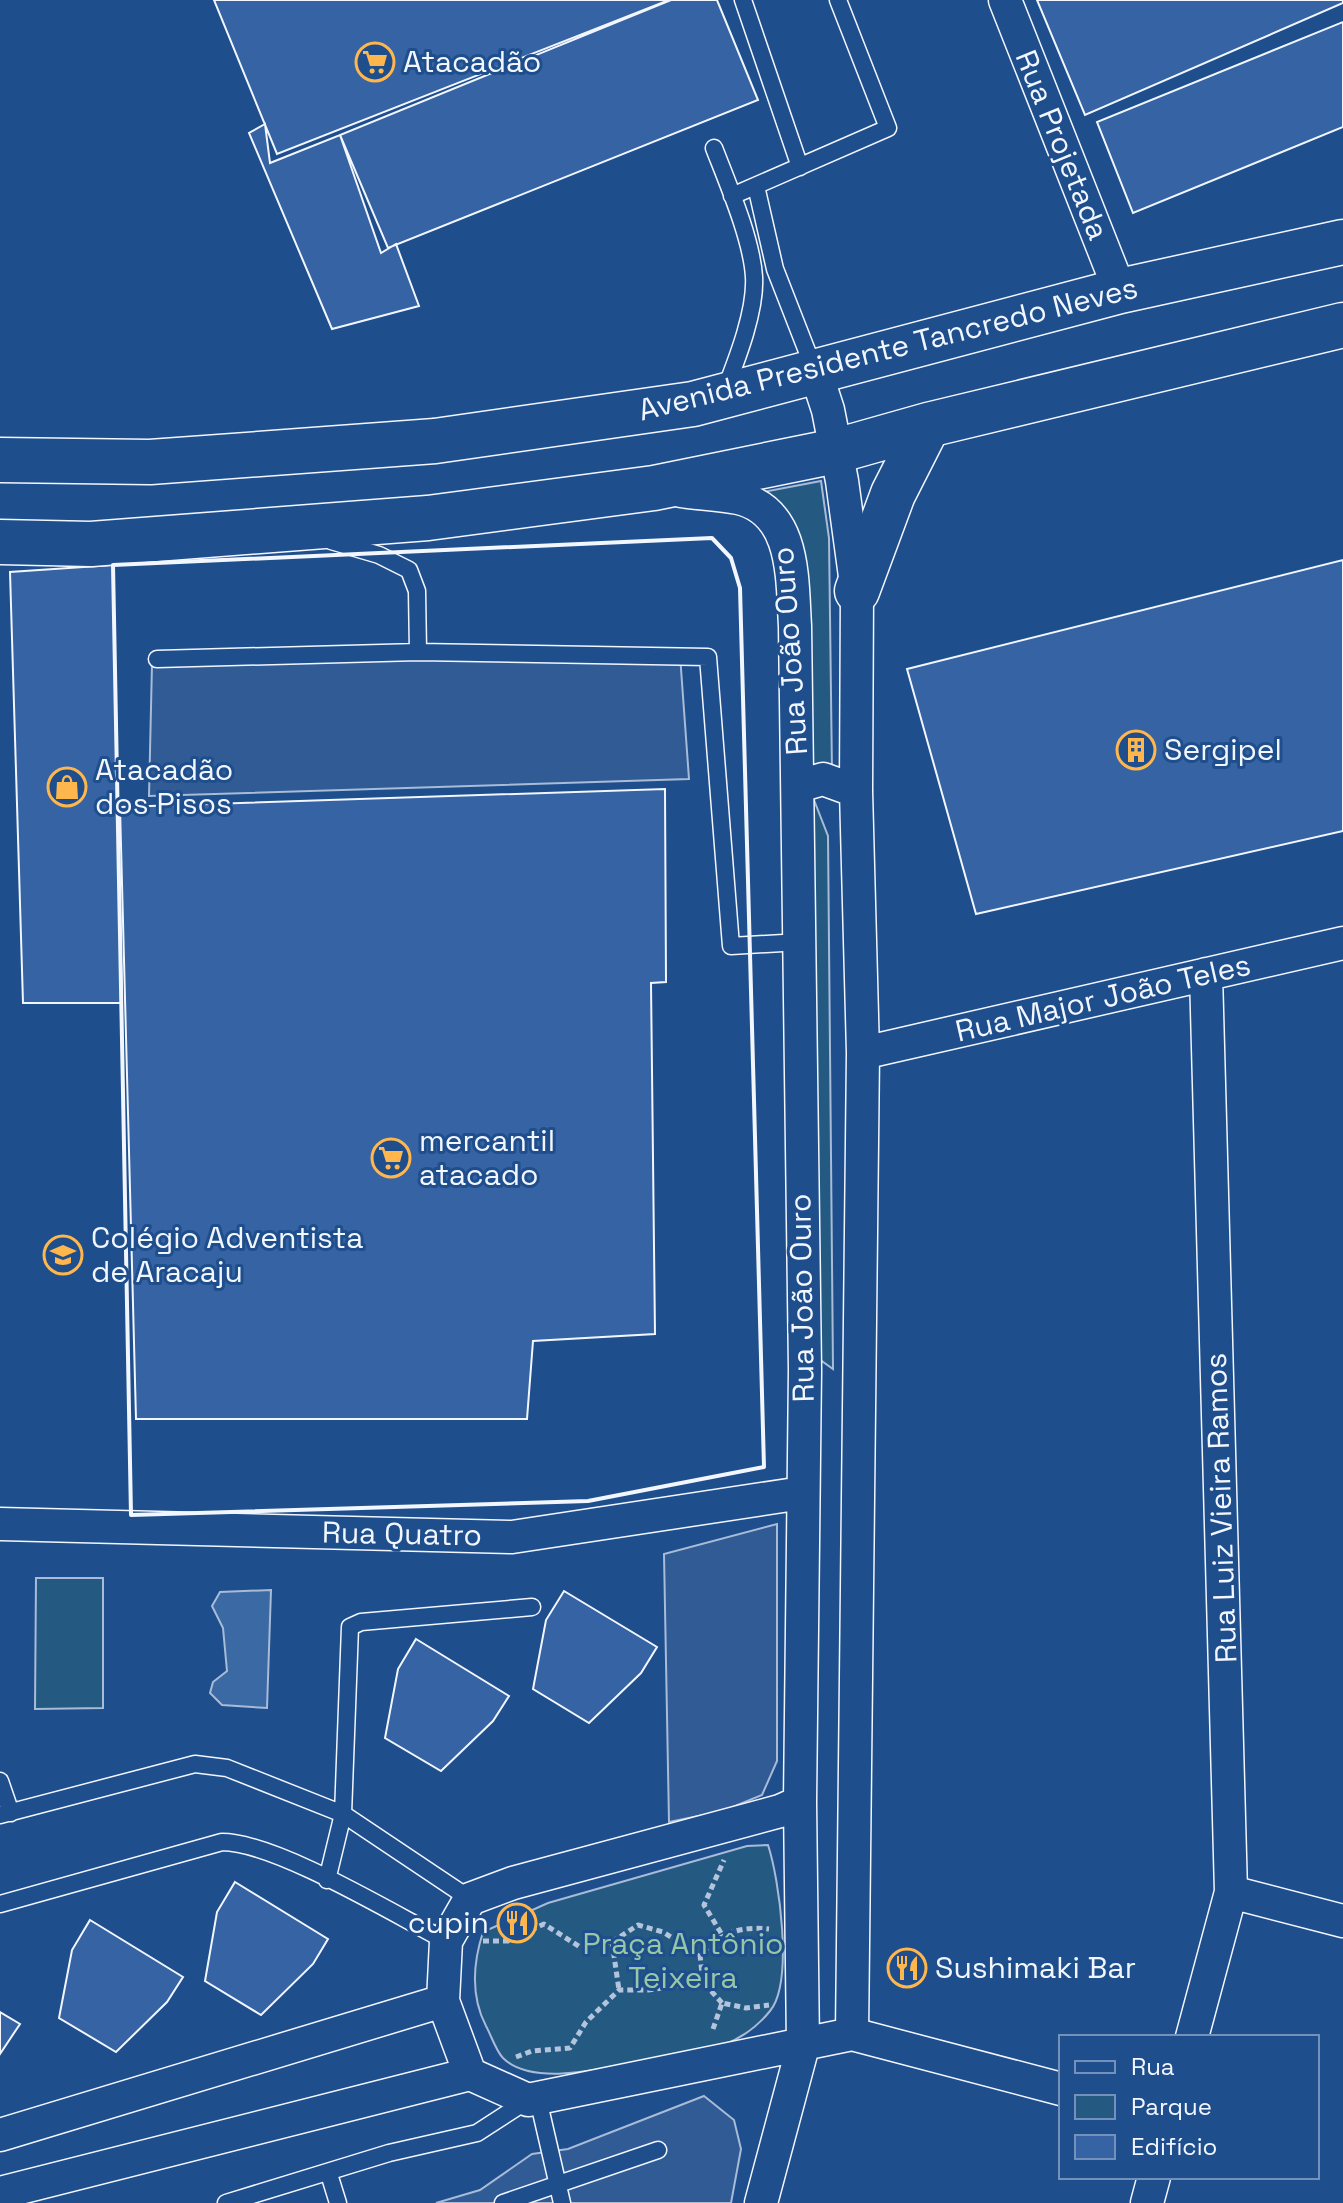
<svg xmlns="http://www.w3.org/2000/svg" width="1343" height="2203" font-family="'Space Grotesk',sans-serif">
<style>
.green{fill:#245a82;stroke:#a8bbd7;stroke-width:2}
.parking{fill:#305b95;stroke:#a8bbd7;stroke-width:2}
.water{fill:#3b69a3;stroke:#a8bbd7;stroke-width:2}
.building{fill:#3563a3;stroke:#f2f6ff;stroke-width:2}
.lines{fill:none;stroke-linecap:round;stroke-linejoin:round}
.service-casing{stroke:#f2f6ff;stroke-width:19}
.minor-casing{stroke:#f2f6ff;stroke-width:35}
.primary-casing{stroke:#f2f6ff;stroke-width:47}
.path{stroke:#b3c4dc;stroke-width:5;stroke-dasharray:6 4;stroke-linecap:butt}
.service{stroke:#1f4e8c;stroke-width:16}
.minor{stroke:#1f4e8c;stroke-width:32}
.primary{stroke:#1f4e8c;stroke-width:44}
.wall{stroke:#f2f6ff;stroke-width:4}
.labels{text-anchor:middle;stroke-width:6;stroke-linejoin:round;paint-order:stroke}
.poi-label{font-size:30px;fill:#f2f6ff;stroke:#1f4e8c;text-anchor:start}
.street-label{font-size:30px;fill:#f2f6ff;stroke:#1f4e8c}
.park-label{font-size:30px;fill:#97c8a6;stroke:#1f4e8c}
</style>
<rect width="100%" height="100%" fill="#1f4e8c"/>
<path class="green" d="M821 481 829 538 832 772 801 773 800 540 763 492Z
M814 800 828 836 833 1369 812 1354 806 802Z
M36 1578H103V1708L35 1709Z
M768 1845C779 1878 794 1982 770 2011 736 2053 693 2052 645 2061 608 2067 533 2088 503 2058 496 2051 491 2035 486 2026 471 1997 473 1963 483 1932L548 1903 747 1846Z"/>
<path class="parking" d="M680 655 689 779 149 796 152 664Z
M777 1524V1761L762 1795 723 1811 669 1822 664 1554Z
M704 2096 734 2120 741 2149 731 2203H436L480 2190 532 2154 568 2149Z"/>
<path class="water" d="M271 1590 267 1708 222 1705 210 1693 213 1682 227 1671 223 1628 212 1606 220 1592Z"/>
<path class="building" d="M214 0H669L277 154Z
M671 0H717L758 100 388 248 340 135Z
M1037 0H1343V3L1085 115Z
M1343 22V127L1133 213 1097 122Z
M265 124 270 163 340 135 381 253 396 244 419 306 332 329 249 133Z
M1343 560V831L976 914 907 669Z
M113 565 122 1003H23L10 572Z
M665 789 666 982 651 983 655 1334 533 1341 527 1419H136L120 807Z
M564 1591 657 1647 641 1673 589 1723 533 1689 546 1620Z
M416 1639 509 1696 493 1721 441 1771 385 1738 398 1669Z
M235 1882 328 1939 313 1964 261 2015 205 1981 217 1912Z
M90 1920 183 1977 167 2002 116 2052 59 2018 72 1950Z
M0 2012 20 2024 0 2054Z"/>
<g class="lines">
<defs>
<path id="service" d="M743 0 800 167
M714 148C728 184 752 240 754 277 756 311 737 359 725 390
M756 186 775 269 814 369
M732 196 888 128 838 0
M331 541 379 555 409 570 417 591 418 652
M157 659 418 652 708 657 731 946 800 942
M0 1781 11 1813
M0 1815 195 1764 227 1768 343 1814 470 1899
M327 1880 343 1814 350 1627 361 1622 532 1607
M0 1904 222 1842C275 1842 394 1914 446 1941
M538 2099 562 2203
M329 2174 338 2203
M226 2203 389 2153 477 2133 528 2100
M503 2203 658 2150"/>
<path id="minor" d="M1005 0 1120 291
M815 370 828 410 842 481 857 591 856 791 863 1053 852 2034
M681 491C699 494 719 494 738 498 796 511 792 579 795 626L805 1370 800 1802 803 2046 761 2203
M799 786 823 779 856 791
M863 1053 1343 943
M0 1524 512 1537 802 1493
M1231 1892 1343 1921
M1192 2037 1231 1892 1206 974
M470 2074 443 2001 446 1941 470 1899 513 1883 780 1811 800 1802
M0 2135 443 2001
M0 2193 470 2074 528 2100 852 2034 1061 2089
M1147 2203 1154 2177"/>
<path id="primary" d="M0 460 150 462 435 441 693 404 1120 291 1343 242
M0 542 91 544 428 518 654 488 836 451 928 425 1343 325
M857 591 893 494 928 425"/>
</defs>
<use href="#service" class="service-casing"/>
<use href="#minor" class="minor-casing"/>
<use href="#primary" class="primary-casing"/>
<path class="path" d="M721 1933 704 1905 724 1860
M483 1941H508L544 1924 580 1947 612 1942 638 1925 663 1932 700 1955
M612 1942 619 1990
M722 2003 703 1982 700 1955C722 1933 738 1926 769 1929
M713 2029 722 2003 746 2008 769 2005
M516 2057 532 2051 570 2048 586 2022 619 1990H648L703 1982"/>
<use href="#service" class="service"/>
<use href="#minor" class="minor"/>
<use href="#primary" class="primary"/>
<path class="wall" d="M712 538 731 558 740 588 764 1467 588 1501 131 1515 113 565Z"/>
</g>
<defs>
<symbol id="supermarket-ring" viewBox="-11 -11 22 22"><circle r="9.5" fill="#1f4e8c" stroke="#ffb74d" stroke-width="1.5"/><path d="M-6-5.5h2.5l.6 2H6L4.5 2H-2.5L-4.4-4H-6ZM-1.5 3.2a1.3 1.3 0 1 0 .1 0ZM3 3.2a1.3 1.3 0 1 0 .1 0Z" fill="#ffb74d"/></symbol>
<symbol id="building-ring" viewBox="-11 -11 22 22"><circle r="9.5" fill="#1f4e8c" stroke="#ffb74d" stroke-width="1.5"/><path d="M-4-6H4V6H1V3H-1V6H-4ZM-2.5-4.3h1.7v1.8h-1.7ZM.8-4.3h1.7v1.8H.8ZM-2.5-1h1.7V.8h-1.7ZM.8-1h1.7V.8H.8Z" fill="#ffb74d"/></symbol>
<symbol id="shop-ring" viewBox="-11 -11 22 22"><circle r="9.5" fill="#1f4e8c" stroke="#ffb74d" stroke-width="1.5"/><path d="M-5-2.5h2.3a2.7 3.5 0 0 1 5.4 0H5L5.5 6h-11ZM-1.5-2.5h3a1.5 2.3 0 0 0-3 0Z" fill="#ffb74d"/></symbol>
<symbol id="school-ring" viewBox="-11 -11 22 22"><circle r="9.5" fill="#1f4e8c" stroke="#ffb74d" stroke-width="1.5"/><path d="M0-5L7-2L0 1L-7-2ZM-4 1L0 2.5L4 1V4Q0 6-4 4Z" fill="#ffb74d"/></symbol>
<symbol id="restaurant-ring" viewBox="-11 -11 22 22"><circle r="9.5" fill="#1f4e8c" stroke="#ffb74d" stroke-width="1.5"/><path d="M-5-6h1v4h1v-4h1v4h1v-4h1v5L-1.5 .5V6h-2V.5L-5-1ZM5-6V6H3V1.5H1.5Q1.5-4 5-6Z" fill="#ffb74d"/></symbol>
</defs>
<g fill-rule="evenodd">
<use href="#supermarket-ring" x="353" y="40" width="44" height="44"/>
<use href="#building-ring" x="1114" y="728" width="44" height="44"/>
<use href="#shop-ring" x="45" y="765" width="44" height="44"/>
<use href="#supermarket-ring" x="369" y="1136" width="44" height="44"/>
<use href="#school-ring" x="41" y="1233" width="44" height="44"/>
<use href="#restaurant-ring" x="495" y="1901" width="44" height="44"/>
<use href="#restaurant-ring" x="885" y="1946" width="44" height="44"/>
</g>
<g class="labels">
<g class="poi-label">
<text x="403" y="72">Atacadão</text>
<text x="1164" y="760">Sergipel</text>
<text x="95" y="780">Atacadão<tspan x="95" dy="34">dos Pisos</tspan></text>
<text x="419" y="1151">mercantil<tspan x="419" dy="34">atacado</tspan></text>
<text x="91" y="1248">Colégio Adventista<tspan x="91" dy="34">de Aracaju</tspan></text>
<text x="489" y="1933" text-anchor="end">cupin</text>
<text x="935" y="1978">Sushimaki Bar</text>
</g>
<g class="street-label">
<text transform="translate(1062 145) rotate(68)" y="10">Rua Projetada</text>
<text transform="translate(888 349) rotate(-14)" y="10">Avenida Presidente Tancredo Neves</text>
<text transform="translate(790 651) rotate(-94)" y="10">Rua João Ouro</text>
<text transform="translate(1103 998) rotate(-13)" y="10">Rua Major João Teles</text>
<text transform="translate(802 1298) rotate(-91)" y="10">Rua João Ouro</text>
<text transform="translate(1221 1508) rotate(-92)" y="10">Rua Luiz Vieira Ramos</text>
<text transform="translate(402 1534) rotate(1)" y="10">Rua Quatro</text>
</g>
<g class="park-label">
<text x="683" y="1954">Praça Antônio<tspan x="683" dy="34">Teixeira</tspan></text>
</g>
</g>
<rect x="1059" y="2035" width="260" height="144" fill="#1f4e8c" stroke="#7391ba" stroke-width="2"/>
<rect x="1075" y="2061" width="40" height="12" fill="#1f4e8c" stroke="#7391ba" stroke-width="2"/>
<text x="1131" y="2075" font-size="24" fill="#f2f6ff">Rua</text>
<rect x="1075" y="2095" width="40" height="24" fill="#245a82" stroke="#7391ba" stroke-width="2"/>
<text x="1131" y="2115" font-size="24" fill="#f2f6ff">Parque</text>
<rect x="1075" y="2135" width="40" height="24" fill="#3563a3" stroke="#7391ba" stroke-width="2"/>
<text x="1131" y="2155" font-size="24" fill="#f2f6ff">Edifício</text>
</svg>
